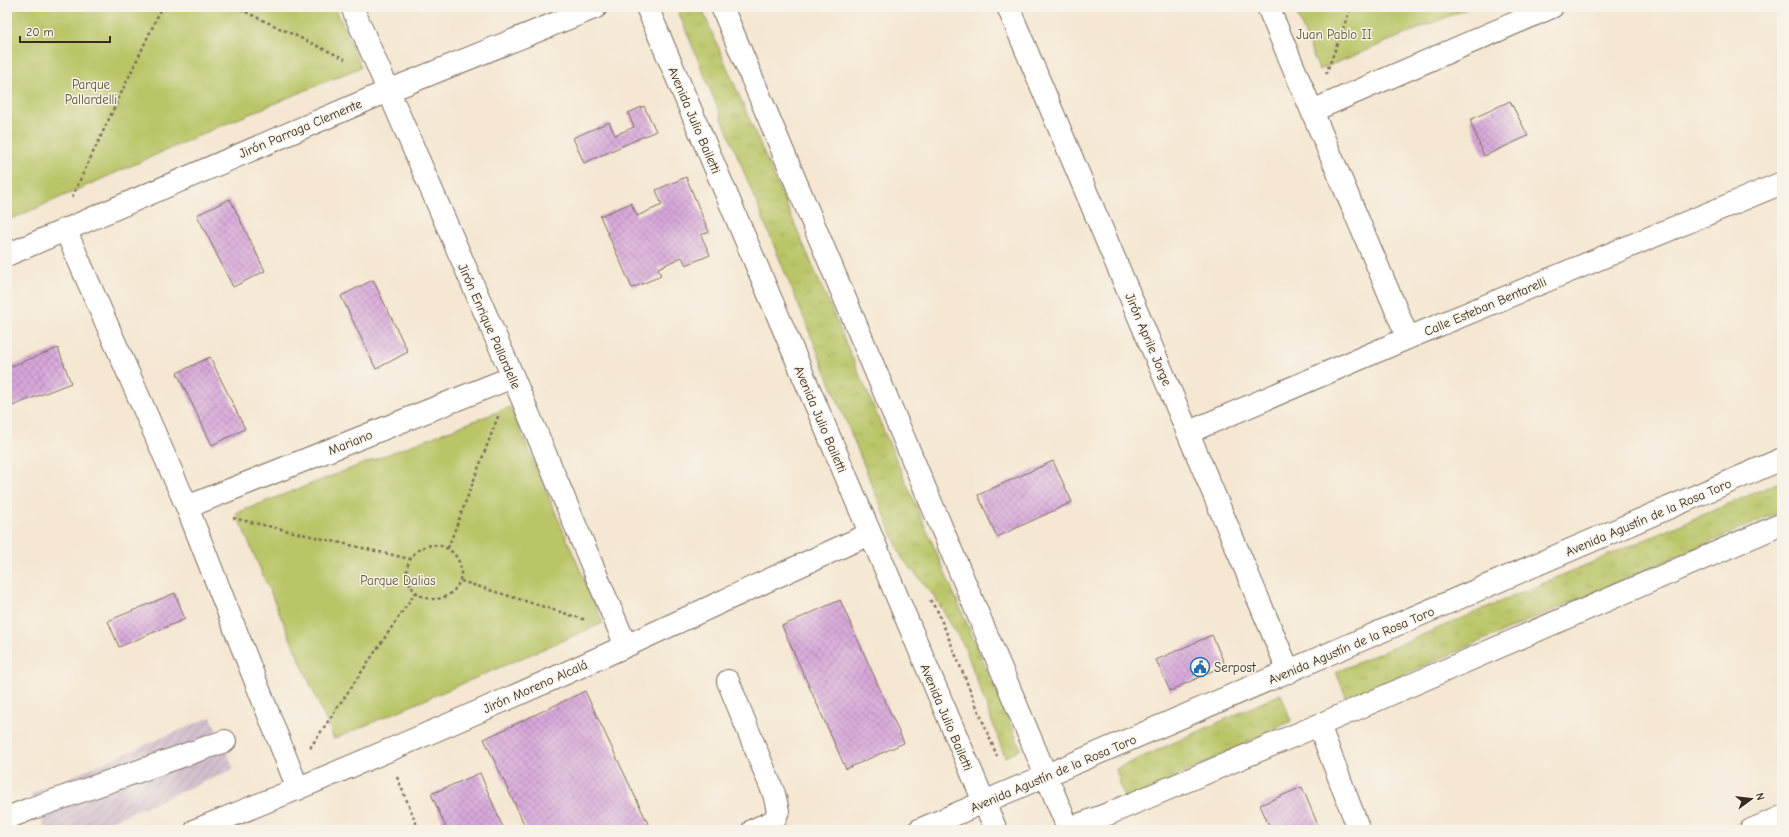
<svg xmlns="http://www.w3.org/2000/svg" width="1789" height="837" font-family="'Comic Neue',sans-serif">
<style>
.industrial{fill:url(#industrial-furrows)}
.grass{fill:url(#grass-tufts);stroke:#7a7842}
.park{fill:#b9c566;stroke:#7a7842}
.building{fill:url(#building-cross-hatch)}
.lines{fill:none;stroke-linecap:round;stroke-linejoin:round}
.minor-casing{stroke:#7c6c5d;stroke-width:24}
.path{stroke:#7c6c5d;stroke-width:2.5;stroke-dasharray:3 3;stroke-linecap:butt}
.minor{stroke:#fff;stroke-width:22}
.labels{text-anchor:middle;stroke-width:3;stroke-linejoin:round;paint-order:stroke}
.park-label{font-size:13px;fill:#5a5130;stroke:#f7f3e8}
.street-label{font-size:13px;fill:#3b2a1e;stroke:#f7f3e8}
.poi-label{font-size:13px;fill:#3b2a1e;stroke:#f7f3e8;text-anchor:start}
</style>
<defs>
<pattern id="industrial-furrows" width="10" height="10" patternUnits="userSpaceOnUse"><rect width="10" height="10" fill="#d1bdcc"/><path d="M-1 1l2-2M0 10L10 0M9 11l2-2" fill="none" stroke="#ab9aa5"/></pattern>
<pattern id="grass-tufts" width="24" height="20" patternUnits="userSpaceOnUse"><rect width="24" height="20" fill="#b9c566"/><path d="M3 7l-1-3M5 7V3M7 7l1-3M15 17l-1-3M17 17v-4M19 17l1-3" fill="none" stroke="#a0a958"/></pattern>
<pattern id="building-cross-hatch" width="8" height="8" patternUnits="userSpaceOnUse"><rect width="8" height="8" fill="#d7a7da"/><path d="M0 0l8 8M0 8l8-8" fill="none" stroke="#b088b0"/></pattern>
</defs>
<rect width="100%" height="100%" fill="#f7f3e8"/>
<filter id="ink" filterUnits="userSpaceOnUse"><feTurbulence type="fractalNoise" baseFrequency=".025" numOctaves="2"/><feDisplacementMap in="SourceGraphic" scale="8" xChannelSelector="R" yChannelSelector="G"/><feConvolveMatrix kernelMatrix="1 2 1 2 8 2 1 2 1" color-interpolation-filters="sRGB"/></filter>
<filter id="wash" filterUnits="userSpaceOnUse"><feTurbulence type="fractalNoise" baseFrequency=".012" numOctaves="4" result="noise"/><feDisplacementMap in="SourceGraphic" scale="16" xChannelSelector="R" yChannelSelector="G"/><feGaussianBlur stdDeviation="0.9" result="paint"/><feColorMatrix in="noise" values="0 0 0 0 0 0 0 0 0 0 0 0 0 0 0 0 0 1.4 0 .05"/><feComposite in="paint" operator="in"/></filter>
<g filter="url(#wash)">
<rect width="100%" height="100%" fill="#f5e7d2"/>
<path class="industrial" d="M211 717 234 769 90 830H46L30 794Z"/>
<path class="grass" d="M684 7H701L1021 749 1005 757 965 648 934 596 902 558 678 11Z
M1782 481V511L1347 699 1336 672Z
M1281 694 1291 721 1125 802 1116 769Z"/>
<path class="park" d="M7 7H335L361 67 216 128 21 215 7 220Z
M1294 7H1471L1319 70Z
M510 407 603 623 334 739 236 513Z"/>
<g id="blocks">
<path class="building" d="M1510 101 1528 136 1484 156 1470 120Z
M644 106 656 131 584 163 573 138 609 122 615 135 634 127 628 113Z
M686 177 709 232 701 235 710 255 686 265 682 257 658 268 661 276 632 288 600 216 631 203 637 216 662 205 656 190Z
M230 199 265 271 233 287 197 215Z
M373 280 408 352 376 369 341 296Z
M58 348 71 383 7 408V368Z
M210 357 245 429 212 445 177 373Z
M1053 461 1072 502 997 537 978 495Z
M175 593 185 619 119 647 108 621Z
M840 600 904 743 846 769 782 626Z
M1212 635 1225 665 1170 691 1156 660Z
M585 691 651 830H527L484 739Z
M480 773 504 830H447L431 794Z
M1302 787 1320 830H1271L1260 805Z"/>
</g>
</g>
<g filter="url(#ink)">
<use href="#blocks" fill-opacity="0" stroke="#7c6c5d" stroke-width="1"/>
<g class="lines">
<defs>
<path id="minor" d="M352 7 513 377 626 646
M647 7 996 830
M722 7 1069 830
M1008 7 1289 672
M1268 7 1408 338
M1312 111 1552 7
M65 229 187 507 298 789
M7 255 388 91 596 7
M1189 432 1408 338 1782 183
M187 507 513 377
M728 681 774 794 778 811 774 821 753 830
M1319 725 1359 830
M7 818 30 809 225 741
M196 830C341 772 485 710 628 645 709 608 789 570 870 534
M919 830 1782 459
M1065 830 1108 814 1319 725 1782 524
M1751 830 1782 817"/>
</defs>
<use href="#minor" class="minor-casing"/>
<path class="path" d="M235 7 345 59
M1326 74 1351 7
M72 197 162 7
M233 518 410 559
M407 572a27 27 0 1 1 54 0a27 27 0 1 1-54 0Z
M448 548 499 414
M461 581 586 620
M930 600 938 612 997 756
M310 748 415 593
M397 777 419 830"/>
<use href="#minor" class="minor"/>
</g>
</g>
<defs>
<symbol id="civic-ring" viewBox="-11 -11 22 22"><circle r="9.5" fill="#f7f3e8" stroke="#1f6fb2" stroke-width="1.5"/><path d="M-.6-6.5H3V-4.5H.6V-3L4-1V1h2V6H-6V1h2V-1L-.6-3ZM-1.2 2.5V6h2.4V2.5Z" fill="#1f6fb2"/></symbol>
</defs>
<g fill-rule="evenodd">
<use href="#civic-ring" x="1189" y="656" width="22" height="22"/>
</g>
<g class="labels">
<g class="park-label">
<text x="1334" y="39">Juan Pablo II</text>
<text x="91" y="89">Parque<tspan x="91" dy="15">Pallardelli</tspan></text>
<text x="398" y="585">Parque Dalias</text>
</g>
<g class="street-label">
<text transform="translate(695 120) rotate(67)" y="5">Avenida Julio Bailetti</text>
<text transform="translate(300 128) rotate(-23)" y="5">Jirón Parraga Clemente</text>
<text transform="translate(1485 306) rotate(-23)" y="5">Calle Esteban Bentarelli</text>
<text transform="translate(490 326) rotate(66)" y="5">Jirón Enrique Pallardelle</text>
<text transform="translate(1149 339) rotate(67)" y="5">Jirón Aprile Jorge</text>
<text transform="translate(821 419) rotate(67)" y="5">Avenida Julio Bailetti</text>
<text transform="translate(350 442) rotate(-22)" y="5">Mariano</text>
<text transform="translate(1648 517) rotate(-23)" y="5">Avenida Agustín de la Rosa Toro</text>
<text transform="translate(1351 645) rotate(-23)" y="5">Avenida Agustín de la Rosa Toro</text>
<text transform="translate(535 686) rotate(-24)" y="5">Jirón Moreno Alcalá</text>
<text transform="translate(947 717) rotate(67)" y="5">Avenida Julio Bailetti</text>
<text transform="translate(1053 773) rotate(-23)" y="5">Avenida Agustín de la Rosa Toro</text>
</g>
<g class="poi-label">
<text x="1214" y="672">Serpost</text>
</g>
</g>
<rect width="1789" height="837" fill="none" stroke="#f7f3e8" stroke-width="24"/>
<g transform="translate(1751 799) rotate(75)" stroke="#f7f3e8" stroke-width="3" paint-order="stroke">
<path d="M0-3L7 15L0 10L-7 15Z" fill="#3b2a1e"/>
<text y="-6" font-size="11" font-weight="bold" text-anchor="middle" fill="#3b2a1e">N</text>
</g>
<path d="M20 36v6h90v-6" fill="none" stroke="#3b2a1e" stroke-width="2"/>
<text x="26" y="36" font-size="12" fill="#3b2a1e" stroke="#f7f3e8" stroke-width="3" paint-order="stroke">20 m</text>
</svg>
